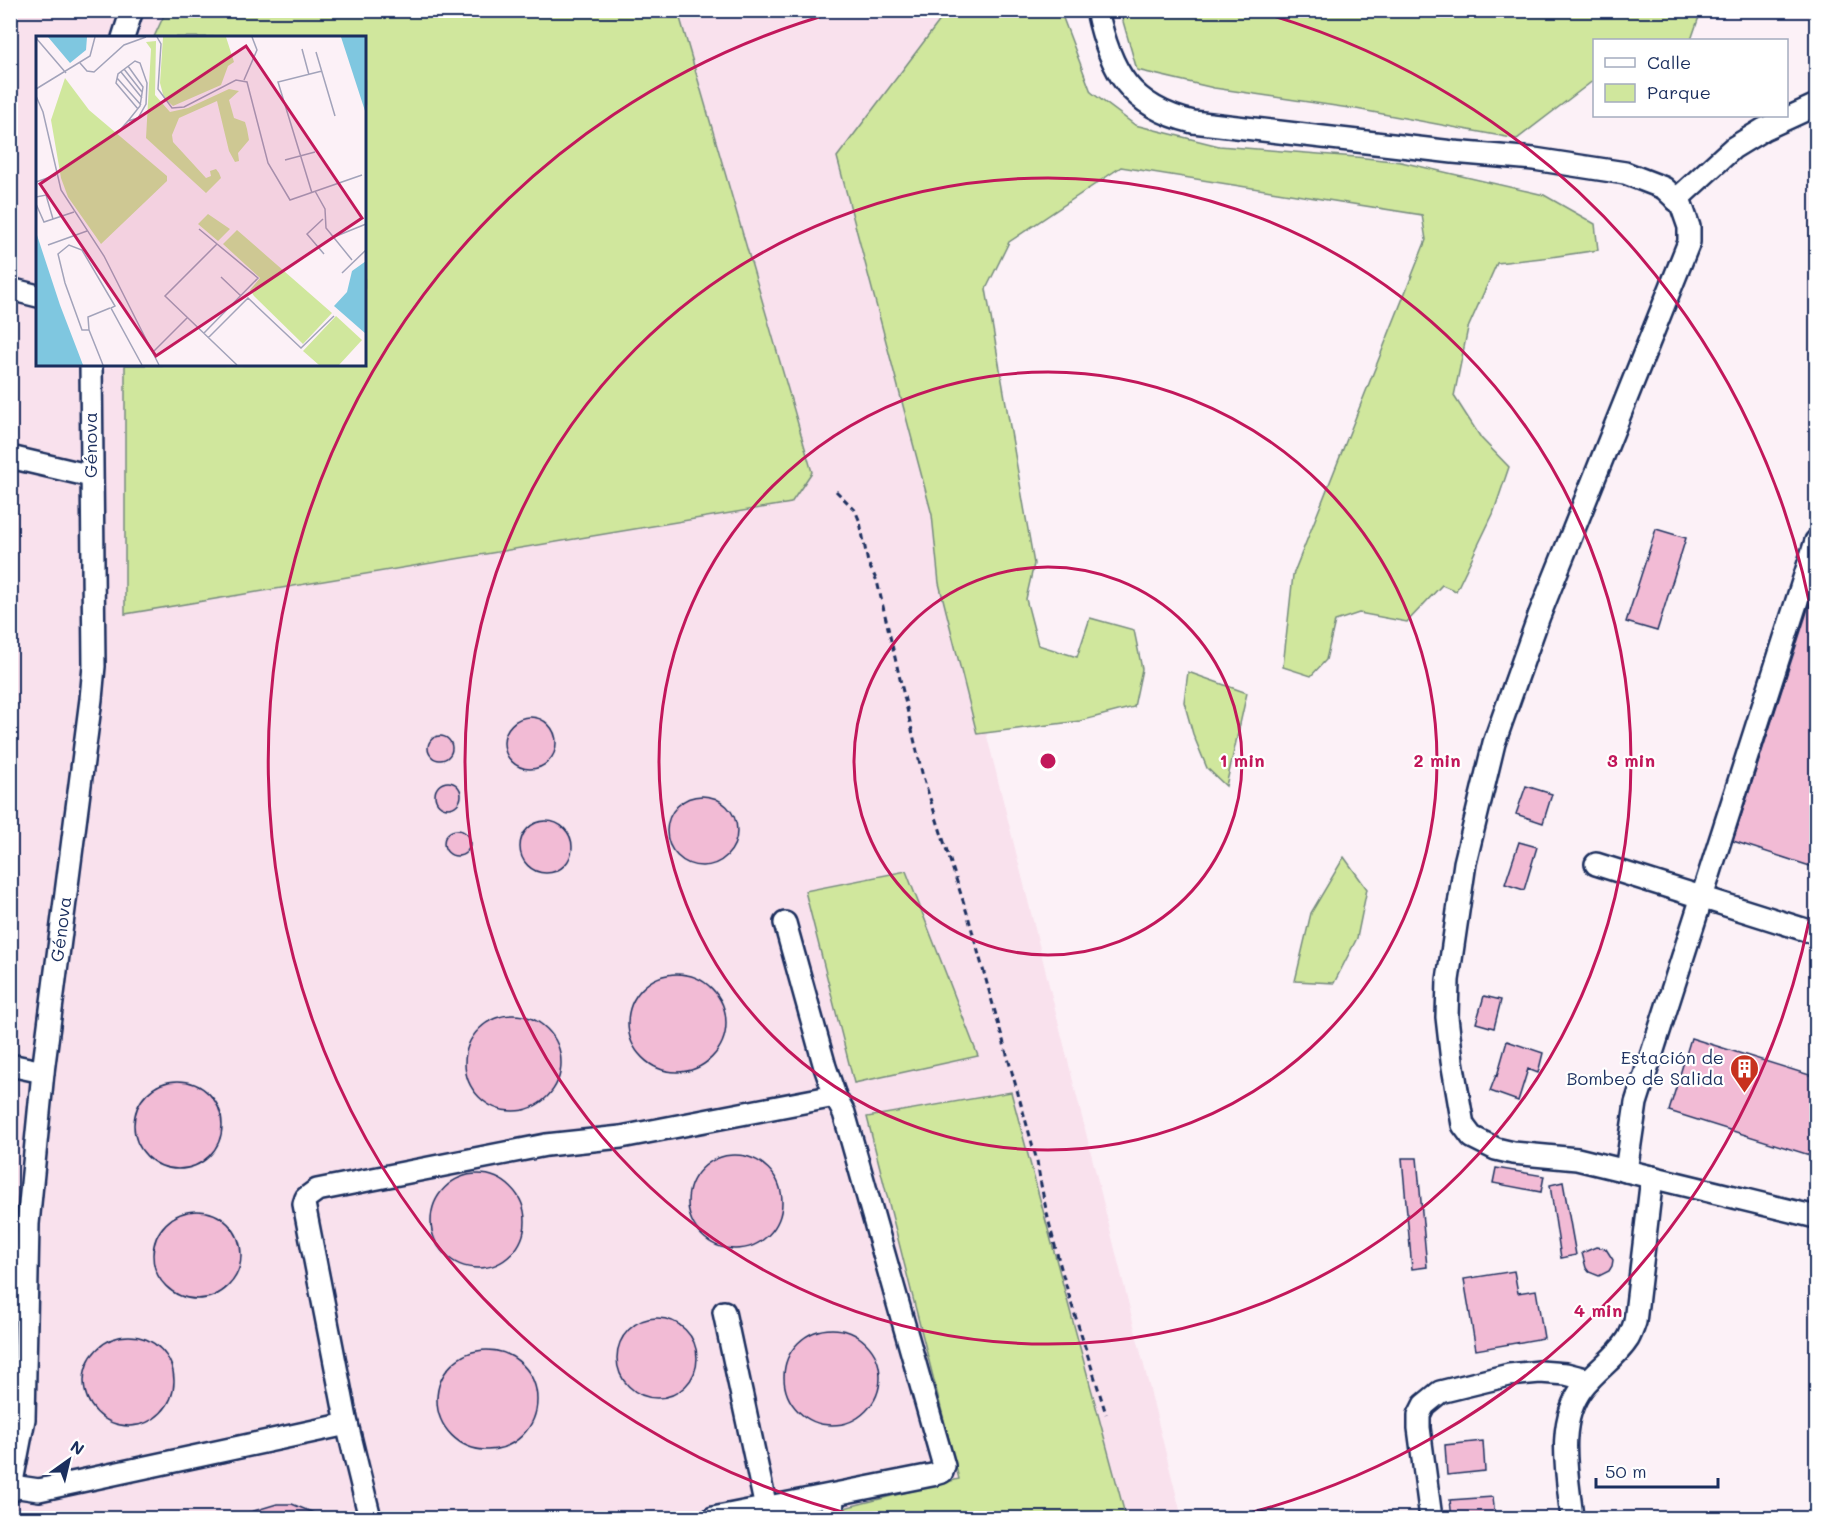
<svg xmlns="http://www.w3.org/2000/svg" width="1827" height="1529" font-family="Mali,sans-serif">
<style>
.built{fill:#f9e1ed;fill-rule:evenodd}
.green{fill:#d0e79d;stroke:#768b7e;stroke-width:1.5}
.building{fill:#f2bbd5;stroke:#1b2f5e;stroke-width:1.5}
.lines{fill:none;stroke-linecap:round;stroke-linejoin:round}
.minor-casing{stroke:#1b2f5e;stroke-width:26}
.path{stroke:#1b2f5e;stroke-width:3;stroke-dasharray:6 4.5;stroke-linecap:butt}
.minor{stroke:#fff;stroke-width:21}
.ring{fill:none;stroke:#c2185b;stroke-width:3}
.labels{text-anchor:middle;stroke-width:4.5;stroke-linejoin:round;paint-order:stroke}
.street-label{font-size:18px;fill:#1b2f5e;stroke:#fff}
.poi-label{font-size:18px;fill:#1b2f5e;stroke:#fff;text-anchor:end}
.inset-road{fill:none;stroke:#a2a3ba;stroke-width:1.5}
.view{fill:#c2185b;fill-opacity:0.15;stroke:#c2185b;stroke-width:3}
.inset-edge{fill:none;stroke:#1b2f5e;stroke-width:3}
.centre{fill:#c2185b;stroke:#fff;stroke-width:3}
.ring-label{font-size:18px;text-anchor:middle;font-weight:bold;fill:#c2185b;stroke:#fff;stroke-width:4.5;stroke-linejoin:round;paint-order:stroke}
</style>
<rect width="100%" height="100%" fill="#fcf1f7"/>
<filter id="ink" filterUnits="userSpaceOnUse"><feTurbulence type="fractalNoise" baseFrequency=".0167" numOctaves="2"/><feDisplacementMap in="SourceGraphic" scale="12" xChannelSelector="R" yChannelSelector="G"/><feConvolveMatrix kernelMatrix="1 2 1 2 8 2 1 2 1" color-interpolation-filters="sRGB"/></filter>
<g filter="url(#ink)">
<path class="built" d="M10 11H961L846 171 1182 1518H11ZM38 38H364V364H38Z"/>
<path class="green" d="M166 11H678L812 472 791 503 125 614V365L364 364V38L154 37Z
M947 11H1064L1063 18 1091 92 1135 125 1219 146 1356 157 1401 162 1544 195 1595 224 1598 250 1551 257 1497 263 1468 328 1454 396 1481 438 1509 467 1493 514 1456 591 1442 585 1407 622 1359 613 1335 621 1326 660 1311 676 1283 667 1293 575 1426 240 1422 215 1121 167 1009 242 986 289 1034 564 1026 599 1038 645 1077 657 1090 618 1134 630 1142 669 1134 707 1080 721 977 734 939 583 932 515 837 157Z
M1120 11V10L1701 11 1691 40H1594V80L1517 139 1356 109 1214 88 1137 70Z
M1188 672 1247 693 1226 786 1207 768 1193 734 1184 702Z
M1344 857 1367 889 1357 938 1334 983 1295 981 1311 913Z
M906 871 978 1056 854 1083 805 891Z
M1011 1092 1126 1518H844V1508L959 1479 867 1117Z"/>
<path class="building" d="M1656 529 1686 538 1657 631 1626 622Z
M1815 587H1816V868L1733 841Z
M504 743a26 26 0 1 1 52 0a26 26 0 1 1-52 0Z
M428 748a12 12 0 1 1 24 0a12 12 0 1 1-24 0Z
M435 795a13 13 0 1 1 26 0a13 13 0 1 1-26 0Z
M1526 786 1552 794 1543 823 1516 814Z
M667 831a35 35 0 1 1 70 0a35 35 0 1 1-70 0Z
M520 847a26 26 0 1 1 52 0a26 26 0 1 1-52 0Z
M444 843a13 13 0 1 1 26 0a13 13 0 1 1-26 0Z
M1519 842 1537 847 1524 890 1505 884Z
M628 1023a49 49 0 1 1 98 0a49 49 0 1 1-98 0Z
M1484 996 1501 1000 1494 1028 1476 1023Z
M465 1063a48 48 0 1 1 96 0a48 48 0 1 1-96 0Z
M1691 1038 1816 1077V1157L1669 1111Z
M1507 1041 1543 1053 1538 1073 1528 1069 1518 1101 1490 1091 1496 1075 1497 1076Z
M134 1125a44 44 0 1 1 88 0a44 44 0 1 1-88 0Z
M688 1202a47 47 0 1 1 94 0a47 47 0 1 1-94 0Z
M1402 1158H1417L1427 1267 1412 1269Z
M1496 1168 1544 1176 1541 1192 1493 1183Z
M431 1221a47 47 0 1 1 94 0a47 47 0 1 1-94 0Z
M1563 1182 1576 1255 1561 1258 1550 1185Z
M153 1255a44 44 0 1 1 88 0a44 44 0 1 1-88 0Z
M1596 1247 1606 1249 1613 1260 1612 1266 1609 1271 1599 1276 1589 1272 1586 1268 1582 1253Z
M1514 1271 1518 1293 1536 1290 1544 1338 1476 1350 1464 1279Z
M617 1358a40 40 0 1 1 80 0a40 40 0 1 1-80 0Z
M784 1377a48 48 0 1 1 96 0a48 48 0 1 1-96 0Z
M84 1381a45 45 0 1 1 90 0a45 45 0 1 1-90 0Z
M437 1400a50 50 0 1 1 100 0a50 50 0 1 1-100 0Z
M1483 1441 1485 1471 1447 1475 1445 1445Z
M1493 1497 1495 1516 1452 1518 1450 1500Z
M277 1504H292L326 1518H240V1515Z"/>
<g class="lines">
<defs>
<g id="minor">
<path d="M1097 10C1110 71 1130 107 1193 122L1453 152 1534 159 1625 173 1664 188 1681 204 1689 227V242L1539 616 1494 743 1465 863 1448 980 1447 1017 1452 1061 1463 1125 1472 1137 1496 1149 1513 1153 1577 1159 1816 1217"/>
<path d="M123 38 132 10"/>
<path d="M1676 200 1733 148 1764 129 1816 105"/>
<path d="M10 289 38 296"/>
<path d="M10 457 91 476"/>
<path d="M1596 864 1812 932"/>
<path d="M10 1065 43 1072"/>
<path d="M1626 1171 1636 1103 1816 541"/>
<path d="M724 1312 766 1508"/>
<path d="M12 1486 39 1490 347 1424"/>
<path id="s1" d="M10 1492 24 1419 28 1224 43 1072 91 699 94 666 91 364"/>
<path d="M370 1518 347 1424 304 1204 306 1198 317 1190 546 1145 621 1137 835 1096"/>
<path d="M713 1518 932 1475 942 1472 944 1466 844 1113 835 1096 825 1067 785 923"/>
<path d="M832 1518 833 1495"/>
<path d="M1431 1518 1419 1428V1415L1424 1405 1440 1392 1509 1375 1540 1372 1566 1374 1589 1380"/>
<path d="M1572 1518C1568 1477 1555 1423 1583 1387 1596 1370 1616 1358 1628 1339 1631 1334 1633 1328 1635 1322L1652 1177"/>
</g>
</defs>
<use href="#minor" class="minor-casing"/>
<path class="path" d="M836 491 855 510 860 522 868 563 877 581 923 777 968 916 1037 1161C1050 1247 1081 1331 1106 1414"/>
<use href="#minor" class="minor"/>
</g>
</g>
<g class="ring">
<circle cx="1048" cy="761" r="194"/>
<circle cx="1048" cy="761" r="389"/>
<circle cx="1048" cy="761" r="583"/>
<path d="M1816 883A778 778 0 0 1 1230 1518M866 1518A778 778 0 0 1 840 11M1256 11A778 778 0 0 1 1816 639"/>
</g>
<defs>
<symbol id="building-pin" viewBox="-11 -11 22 30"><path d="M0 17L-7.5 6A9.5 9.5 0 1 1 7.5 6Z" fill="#c8321e" stroke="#fff"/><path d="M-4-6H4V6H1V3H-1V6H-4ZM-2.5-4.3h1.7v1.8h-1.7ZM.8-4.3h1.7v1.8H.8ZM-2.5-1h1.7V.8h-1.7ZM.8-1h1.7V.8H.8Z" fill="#fff"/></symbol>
</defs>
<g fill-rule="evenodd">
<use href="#building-pin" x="1728" y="1052" width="33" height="45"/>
</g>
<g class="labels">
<g class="street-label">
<text transform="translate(91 445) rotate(-90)" y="6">Génova</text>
<text dy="6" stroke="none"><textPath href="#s1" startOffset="566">Génova</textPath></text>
</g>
<g class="poi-label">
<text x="1724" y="1064">Estación de<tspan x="1724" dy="21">Bombeo de Salida</tspan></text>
</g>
</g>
<g transform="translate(36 36)">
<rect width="330" height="330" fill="#fcf1f7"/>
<path d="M127 1H190L198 26 192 30 185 49 137 70 128 62 124 47ZM120 5 119 59 134 76 152 72 193 53 203 55 193 64 198 82 209 86 211 93 213 104 202 117 203 125 199 126 193 115 181 65 143 82 136 99 137 106 170 142 175 140 174 135 180 133 183 137 185 142 170 157 110 102 115 13 110 6ZM29 42 53 74 131 140V145L65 208 32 161 25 142 15 84ZM172 178 194 193 182 205 162 188ZM201 194 296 277 267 308 218 260 214 254 224 242 187 208ZM300 280 326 304 303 329H283L267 315Z" fill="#d0e79d"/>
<path d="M12 1H51L50 14 34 27ZM305 1H330V78ZM0 196 24 269 47 329H0ZM330 225V298L298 270 311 256 316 235Z" fill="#7fc7e0"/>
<path class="inset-road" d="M121 1 125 8 122 53 136 72 148 71 200 44 211 46 232 127 254 164 326 139M0 2 30 37M266 13 273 39M280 16 299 80M44 27 51 35 58 36 88 9 110 1M92 30 107 51 104 70 92 85M88 33 106 56M85 36 106 62M81 42 105 69M208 44 221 14 216 1M0 53 54 20 59 1M0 60 7 76 25 154 68 220 123 329M84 94 92 85 102 82 110 68 111 47 104 27 99 25 82 38 80 47 102 73M249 124 279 116M0 146 20 139M279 155 289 173 290 192 316 224M276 157 242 46 286 35M0 161 10 159 17 183M0 168 8 186 38 176M287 183 271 198 288 218M163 193 222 242 168 297M298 201 330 188M181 208 129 260 201 329M12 209 51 195M306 237 330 214M185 241 205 260M53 294 52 281 74 272M172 302 212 262 265 312 298 280M118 315 151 282M67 329 53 294H46L29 247 22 218 33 209 46 214 79 270 75 272 106 329"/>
<path class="view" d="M210 10 326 182 120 320 4 148Z"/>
<rect width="330" height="330" class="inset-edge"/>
</g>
<circle cx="1048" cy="761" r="9" class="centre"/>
<g class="ring-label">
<text x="1242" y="767">1 min</text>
<text x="1437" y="767">2 min</text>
<text x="1631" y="767">3 min</text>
<text x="1598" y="1317">4 min</text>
</g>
<rect width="1827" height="1529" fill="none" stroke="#fff" stroke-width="36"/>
<rect x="18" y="18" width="1791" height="1493" fill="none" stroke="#1b2f5e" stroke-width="2" filter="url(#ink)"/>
<rect x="1593" y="39" width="195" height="78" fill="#ffffff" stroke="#a4acbf" stroke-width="1.5"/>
<rect x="1605" y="58" width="30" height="9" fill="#ffffff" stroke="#a4acbf" stroke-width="1.5"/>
<text x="1647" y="69" font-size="18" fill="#1b2f5e">Calle</text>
<rect x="1605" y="84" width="30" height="18" fill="#d0e79d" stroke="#a4acbf" stroke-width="1.5"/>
<text x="1647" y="99" font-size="18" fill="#1b2f5e">Parque</text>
<g transform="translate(69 1460) rotate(34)" stroke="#ffffff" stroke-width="4.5" paint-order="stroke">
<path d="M0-4.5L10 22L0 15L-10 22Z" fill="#1b2f5e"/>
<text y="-9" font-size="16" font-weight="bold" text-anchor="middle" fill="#1b2f5e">N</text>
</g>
<path d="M1596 1478v9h122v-9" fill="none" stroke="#1b2f5e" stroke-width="3"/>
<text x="1605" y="1478" font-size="18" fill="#1b2f5e" stroke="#ffffff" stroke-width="4.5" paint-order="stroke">50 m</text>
</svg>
